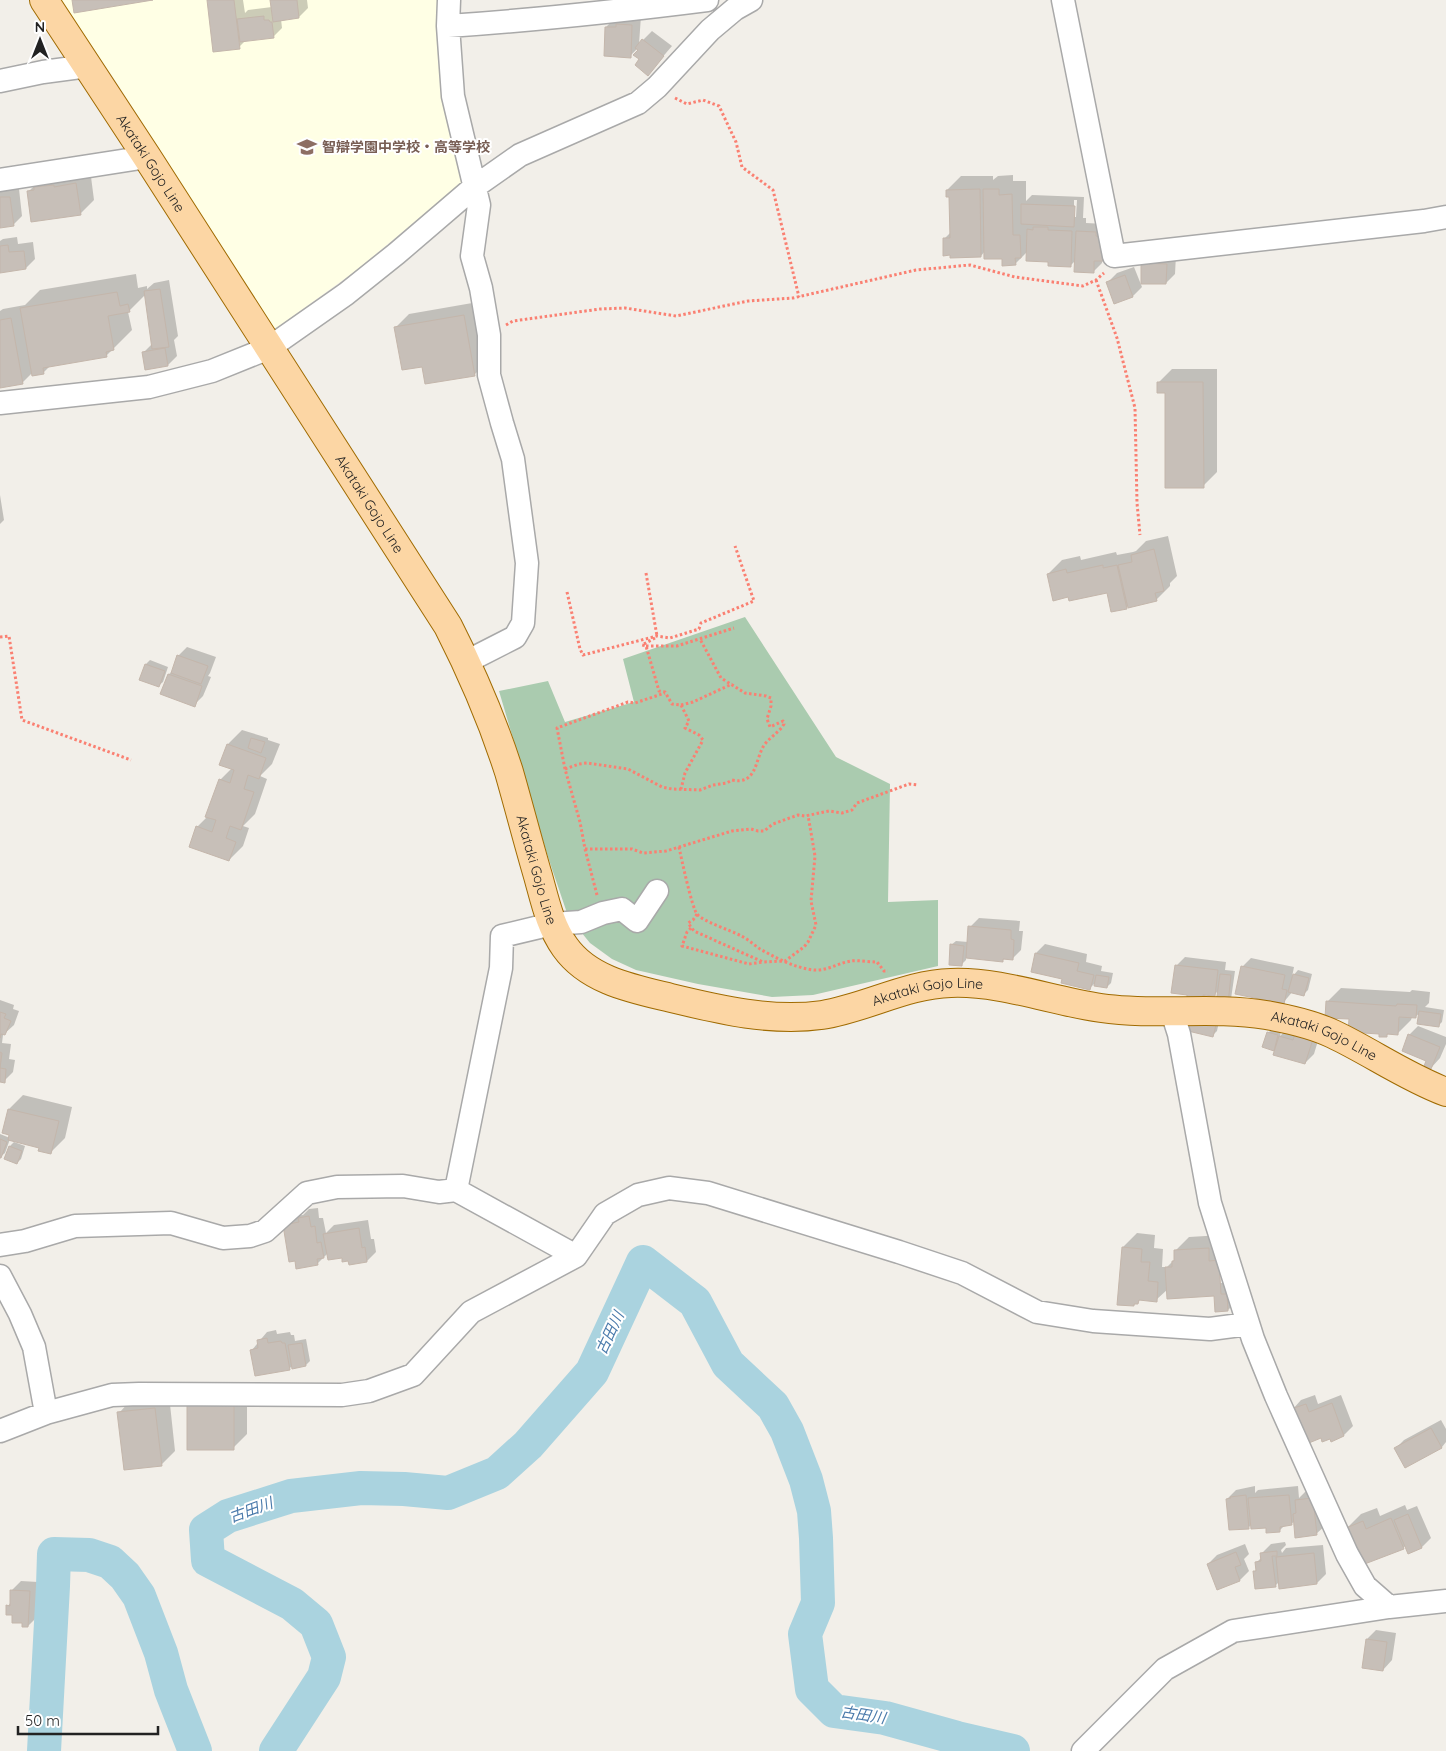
<svg xmlns="http://www.w3.org/2000/svg" width="1446" height="1751" font-family="Quicksand,'Noto Sans JP',sans-serif">
<style>
.education{fill:#ffffe5}
.cemetery{fill:#aacbaf}
.shadow{fill:#0003;fill-rule:evenodd}
.lines{fill:none;stroke-linecap:round;stroke-linejoin:round}
.river{stroke:#aad3df;stroke-width:34}
.building{fill:#c7bfb8;stroke:#c4b6ab}
.minor-casing{stroke:#a9a9a9;stroke-width:25}
.major-casing{stroke:#a06b00;stroke-width:30}
.path{stroke:#fa8072;stroke-width:3;stroke-dasharray:2.5 2.5;stroke-linecap:butt}
.minor{stroke:#fff;stroke-width:22}
.major{stroke:#fcd6a4;stroke-width:28}
.labels{text-anchor:middle;stroke-width:4;stroke-linejoin:round;paint-order:stroke}
.education-label{font-size:14px;font-weight:bold;fill:#785e54;stroke:#fff;text-anchor:start}
.street-label{font-size:14px;fill:#222;stroke:#fff}
.water-label{font-size:15px;font-style:italic;fill:#4a7aab;stroke:#fff}
</style>
<rect width="100%" height="100%" fill="#f2efe9"/>
<path class="education" d="M60 0H443L464 181 354 272 275 329 113 77Z"/>
<path class="cemetery" d="M745 617 836 757 890 784 888 902 938 900V966L813 995 772 997 698 984 636 970 612 959 590 943 568 916 547 854 499 691 548 681 565 722 634 702 623 659Z"/>
<path class="shadow" d="M208 0H243L245 13 248 10 272 7 271 0H307L308 8 299 17 281 19 282 28 273 37 246 40 239 47Z
M641 16 639 44 652 31 672 46 648 74 641 59 639 49 638 48 630 56 606 27 615 18Z
M90 169 94 200 80 214 28 192 42 178Z
M1013 175V181H1026V201L1032 195 1084 197 1083 218H1086V223L1105 224 1102 263 1093 272 1075 261 1071 265 1050 261 1027 252 1015 264 985 251 981 256 944 239 951 232 950 196 947 190 961 176H993V180L998 176ZM1074 200H1077L1076 217H1074Z
M19 189 22 216 13 225 0 227V190Z
M17 237 18 244 33 242 35 259 26 268 0 271V241L3 239Z
M1176 255 1175 274 1166 283 1142 263Z
M1134 267 1142 287 1133 296 1115 302 1108 282 1117 273Z
M136 274 138 288 147 286V289L154 283 169 280 178 336 174 340 177 356 168 365 143 353 153 343 145 295 128 312 132 330 106 356 51 365 43 373 33 372 22 383 0 387V311L3 309 25 305 40 290Z
M478 302 488 361 474 375 423 366 395 328 409 314Z
M1172 369H1217V472L1203 486 1166 391 1158 383Z
M0 495 4 520 0 524Z
M1168 536 1177 576 1170 583V586L1156 600 1128 605 1126 607 1108 592 1069 596 1048 574 1062 560 1080 556 1081 560 1116 552 1117 555 1133 552 1136 551 1146 541Z
M187 647 216 657 210 673 208 676 211 677 203 696 194 705 169 674 173 671 178 656Z
M150 660 168 667 163 682 158 686 146 664Z
M242 730 268 738V740L280 744 272 764 260 776 267 779 255 814 243 826 249 828 243 846 229 860 197 827 208 816 220 780 232 768 221 764 228 744Z
M979 918 1020 921 1019 931H1023L1021 950 1012 959 1005 958 1002 961 966 957V960L962 964 951 945 956 941 968 942 970 927Z
M1045 944 1087 954 1086 962 1102 966 1101 971 1113 973 1111 983 1107 987 1094 984 1090 988 1063 978 1036 953Z
M1185 957 1226 962 1225 970 1235 971 1231 999 1227 1003 1219 990 1214 995 1207 994 1202 999 1176 966Z
M1251 958 1294 967 1292 977 1298 970 1312 974 1308 990 1304 994 1293 991 1283 1003 1242 967Z
M1341 988 1410 992 1412 990 1430 992 1429 1003 1425 1007 1444 1010 1442 1022 1438 1026 1420 1013 1415 1017H1412L1411 1020 1397 1034 1389 1033 1386 1036 1351 1018 1327 1002Z
M0 1000 14 1005 13 1009 19 1011 14 1025 3 1035 2 1043 11 1044 9 1059 15 1060 13 1072 4 1081H0Z
M1220 1017 1217 1031 1213 1035 1193 1018Z
M1323 1024 1314 1054 1305 1063 1278 1045 1273 1049 1268 1033 1272 1029 1281 1031 1280 1036 1289 1027Z
M1418 1026 1446 1037V1044L1440 1058 1431 1068 1409 1035Z
M23 1095 72 1107 65 1138 51 1152 40 1147 10 1139 5 1153 0 1157V1134L10 1138 9 1109Z
M14 1142 25 1146 21 1159 17 1163 10 1146Z
M318 1208 319 1218H323L326 1233 334 1225 368 1220 371 1239H374L376 1252 367 1261 350 1264 349 1259 328 1253 317 1264 296 1260 284 1225 293 1216 303 1215 309 1209Z
M1137 1233 1155 1235 1154 1248 1163 1249 1162 1267H1167L1175 1259V1251L1189 1237 1222 1235 1242 1296 1228 1310 1215 1295 1168 1289 1156 1300 1141 1299 1134 1305 1123 1247ZM1218 1254H1220L1222 1283H1219Z
M276 1330 277 1334 290 1332 291 1335H294L295 1341 306 1339 310 1361 306 1365H293L289 1369 252 1350 267 1332Z
M247 1392V1434L233 1448H189Z
M169 1395 175 1451 161 1465 119 1413 132 1399Z
M1315 1395 1318 1404 1341 1395 1353 1426 1344 1435 1322 1436 1292 1410 1301 1400Z
M1441 1420 1446 1429V1442L1442 1447 1405 1466 1395 1449 1404 1440Z
M1255 1486V1493L1258 1490 1298 1486 1299 1498 1305 1492 1321 1490 1326 1525 1316 1534 1295 1521 1291 1524 1285 1525 1280 1530 1252 1524 1249 1527 1227 1499 1236 1490Z
M1405 1505 1407 1510 1417 1506 1431 1538 1422 1547 1409 1552 1406 1545 1403 1548 1347 1528 1361 1514 1377 1508 1380 1516Z
M1285 1542 1286 1545 1281 1550 1282 1553 1286 1548 1323 1545 1326 1574 1317 1583 1279 1582 1275 1586 1254 1572 1257 1569 1256 1563 1262 1557V1553L1271 1544Z
M1245 1544 1249 1554 1244 1559 1249 1571 1240 1580 1217 1588 1208 1564 1217 1555Z
M21 1581 38 1582 37 1617 28 1626 13 1614 8 1606 11 1602V1591Z
M1376 1630 1396 1633 1392 1660 1383 1670 1367 1639Z"/>
<g class="lines">
<path class="river" d="M44 1751 53 1586 54 1554 89 1555 110 1562 125 1576 139 1596 161 1653 171 1690 195 1751
M276 1751 324 1677 329 1657 316 1624 292 1604 208 1560 206 1530 228 1516 291 1496 361 1488 404 1489 448 1493 497 1473 528 1445 592 1372 643 1262 695 1302 728 1364 773 1406 787 1431 806 1480 814 1511 816 1538 818 1603 805 1634 812 1689 834 1711 885 1718 957 1738 1013 1751"/>
</g>
<path class="building" d="M72 0H153L74 13Z
M207 0H234L240 49 213 52Z
M270 0H297L299 18 273 22Z
M264 16V20H269L270 22H272L274 38 240 42 237 19Z
M616 24 632 25 631 58 604 56 605 27H616Z
M642 39 664 56 648 76 635 65 639 59 633 55 638 50 635 48Z
M76 183 81 215 31 222 27 191 34 190V187L54 185V187Z
M980 189 981 257 950 258V255L943 256V238H950L949 197H946V190Z
M983 189H999V195L1012 194 1013 235H1020L1021 258H1015L1016 265 1002 266V259H984Z
M0 197H10L14 226 0 228Z
M1021 204 1075 206 1074 227 1021 224Z
M1033 227H1048V230L1072 231 1071 267 1048 266V262L1026 261 1027 229 1033 230Z
M1076 231 1096 232V236L1104 237V261H1094V273L1074 272Z
M8 245 9 252 24 251 26 269 0 273V246Z
M1141 263 1167 264 1166 284H1141Z
M1125 275 1133 297 1114 304 1106 282Z
M160 289 169 347 152 349 144 291Z
M117 292 120 306 128 304 130 312 108 316 114 350 106 352 107 357 43 368 44 374 32 376 20 308Z
M464 315 475 376 425 384 422 367 402 370 394 327Z
M11 318 23 384 0 388V320Z
M165 348 168 366 145 370 142 352Z
M1157 382H1203L1204 488H1165V393H1157Z
M1154 549 1164 591 1155 593 1157 601 1128 608 1118 565 1132 562 1131 555Z
M1103 565V568L1117 565 1127 609 1111 612 1107 593 1069 601 1068 597 1053 601 1047 574 1066 569 1067 573Z
M177 655 208 666 201 684 171 673Z
M145 664 165 671 159 687 139 680Z
M168 674 202 686 195 707 160 694Z
M251 738 265 742 261 753 248 748Z
M227 744 266 758 259 779 248 775 244 789 254 792 241 830 230 826 226 838 236 842 229 861 189 847 196 826 212 832 216 820 205 817 219 779 230 783 234 770 219 765Z
M968 926 1011 930V939L1014 940 1013 960 1003 959V962L966 958Z
M950 944 964 946 962 966 949 965Z
M1035 953 1079 963 1077 971 1094 975 1090 990 1061 983 1062 979 1031 972Z
M1175 965 1218 970 1215 996 1203 995V1000L1187 998V995L1171 993Z
M1241 966 1285 975 1282 989 1287 990 1284 1004 1235 994Z
M1220 974 1231 975 1228 1004 1216 1003Z
M1293 974 1309 978 1304 996 1288 992Z
M1096 975 1109 977 1107 988 1094 986Z
M1326 1001 1396 1006 1397 1004 1417 1005 1416 1018 1399 1017 1398 1035 1387 1034V1037H1379V1034L1348 1032 1349 1019 1325 1018Z
M1419 1011 1441 1014 1439 1027 1417 1024Z
M0 1012 6 1014 4 1018 11 1021 5 1035 1 1034 0 1038Z
M1191 1018 1217 1021 1213 1037 1188 1031Z
M1297 1028 1315 1033 1305 1064 1273 1055 1279 1036 1293 1040Z
M1267 1032 1278 1035 1274 1051 1262 1047Z
M1408 1034 1440 1047 1431 1069 1424 1066 1426 1061 1402 1051Z
M0 1052 2 1053 0 1068 6 1069 5 1083 0 1082Z
M8 1109 59 1121 51 1154 38 1151 39 1148 8 1140 9 1135 2 1133Z
M0 1139 7 1142 1 1158H0Z
M9 1146 22 1151 17 1164 4 1159Z
M309 1216 311 1227 315 1226 317 1243 321 1242 324 1258 317 1259 318 1265 296 1269 295 1261 289 1262 283 1225 299 1222 298 1218Z
M359 1228 362 1248 365 1247 367 1262 349 1265 348 1261 342 1262V1258L328 1260 323 1234Z
M1122 1247 1142 1249 1141 1262H1150L1148 1281 1158 1282 1157 1302 1139 1300 1138 1304H1134V1306L1117 1305Z
M1209 1248V1261L1219 1260 1221 1294H1227L1228 1311 1215 1312 1214 1296 1167 1299 1165 1267H1172V1261H1174V1250Z
M267 1338 268 1343 281 1341 282 1343H285L290 1370 255 1376 250 1350 258 1348 257 1340Z
M302 1343 306 1366 292 1369 288 1345Z
M1332 1403 1344 1436 1331 1442 1330 1439 1322 1442 1321 1438 1304 1445 1291 1409 1306 1404 1309 1412Z
M187 1405H234V1450H187Z
M155 1408 162 1466 124 1470 117 1412Z
M1431 1428 1442 1448 1405 1468 1394 1448Z
M1246 1495 1249 1529 1229 1530 1226 1499 1231 1498 1230 1497Z
M1289 1495 1292 1525 1280 1527V1532L1266 1533V1528L1251 1529 1248 1498Z
M1313 1498 1317 1535 1295 1538 1293 1514 1296 1513 1295 1500Z
M1408 1514 1422 1548 1408 1554 1394 1520Z
M1391 1518 1404 1549 1362 1565 1346 1528 1363 1521 1366 1529Z
M1277 1551V1556H1272L1276 1587 1255 1589 1253 1571H1256L1255 1562 1261 1561 1260 1553Z
M1236 1552 1241 1565 1235 1567 1240 1581 1217 1590 1207 1564Z
M1314 1553 1317 1584 1279 1589 1276 1557Z
M10 1590 30 1591 28 1627H22V1623H12V1615H6V1605L10 1606Z
M1366 1639 1387 1642 1383 1671 1362 1668Z"/>
<g class="lines">
<defs>
<path id="minor" d="M449 0 448 26 453 96 479 205 472 256 481 288 489 335V375L502 423 513 459 527 563 523 623 515 637 466 662
M1063 0 1114 256 1424 221 1446 217
M448 26C535 20 620 11 707 0
M0 81 43 72 88 66
M0 180 147 157
M0 403 149 387 212 371 269 348 346 294 396 254 473 188 520 155 638 103 657 87 710 30 735 9 751 0
M1172 1012 1179 1034 1210 1203 1253 1339 1276 1396 1347 1554 1365 1586 1389 1607
M456 1190 501 968 502 936 552 924 581 922 603 913 622 909 637 921 657 891
M0 1245 25 1241 75 1226 171 1223 223 1238 250 1236 265 1231 307 1193 337 1187 403 1186 439 1192 456 1190 576 1256
M0 1276 20 1314 34 1347 46 1413
M0 1431 46 1413 112 1395 139 1394 342 1395 369 1391 413 1375 471 1312 576 1256 605 1214 638 1195 669 1188 708 1193 899 1252 962 1273 1037 1312 1093 1321 1210 1329 1248 1324
M1083 1751 1165 1669 1233 1631 1389 1607 1446 1601"/>
<g id="major">
<path id="s1" d="M44 0 147 157 448 626C472 673 493 722 509 772 519 807 528 842 538 876 545 901 550 926 565 947 589 981 634 989 671 998 721 1010 771 1022 822 1015 866 1008 907 984 951 983 1001 981 1052 1001 1101 1008 1156 1016 1212 1006 1266 1015 1289 1019 1312 1024 1333 1034 1371 1052 1406 1077 1446 1092"/>
</g>
</defs>
<use href="#minor" class="minor-casing"/>
<use href="#major" class="major-casing"/>
<path class="path" d="M675 98 687 104 703 100 719 106 736 142 742 167 773 190 799 297
M1096 280 1117 338 1135 408 1137 503 1140 535
M506 325 513 321 600 309 625 308 676 316 748 301 793 298 916 270 970 265 1015 277 1083 286 1096 280 1104 273
M646 573 657 636
M567 592 580 649 583 655 657 636 670 638 699 629 701 623 754 601 735 546
M0 637 9 636 22 720 131 760
M655 638 642 645 646 646 659 691 665 692 672 704 681 705 689 721 685 728 699 735 703 740 685 773 681 789
M646 646H677L734 628
M681 705 693 702 732 684
M565 769 579 764 587 763 628 769 662 787 672 789 700 790 713 785 727 783 732 780C756 785 755 762 763 747 768 738 779 733 784 724L783 721 770 727 767 719 771 706V698L766 696 745 693 721 678 700 639
M679 847C681 857 692 908 697 914 703 922 731 930 741 936 748 939 754 945 760 949 776 958 795 968 814 970 827 971 838 963 851 961 858 960 869 962 877 962L884 971H888
M585 849H632L643 853 666 851 732 831 751 829 758 831H764L773 824 798 815 805 816 829 811 842 813 852 810 857 803 909 784 918 785
M597 895 585 849 580 822 565 769 557 728 628 702 635 703 665 693
M697 914 693 920 688 923 694 931 763 962 785 961 804 947 808 942 816 925 811 901 815 856 808 815
M691 928 687 932 682 946 749 964 763 962"/>
<use href="#minor" class="minor"/>
<use href="#major" class="major"/>
</g>
<defs>
<symbol id="school-bare" viewBox="-9 -9 18 18"><path d="M0-5L7-2L0 1L-7-2ZM-4 1L0 2.5L4 1V4Q0 6-4 4Z" fill="#8d6e63" stroke="#fff" stroke-width="2.5" paint-order="stroke"/></symbol>
</defs>
<g fill-rule="evenodd">
<use href="#school-bare" x="293" y="133" width="28" height="28"/>
</g>
<g class="labels">
<g class="education-label">
<text x="322" y="152">智辯学園中学校・高等学校</text>
</g>
<g class="street-label">
<text dy="5" stroke="none"><textPath href="#s1" startOffset="195">Akataki Gojo Line</textPath></text>
<text dy="5" stroke="none"><textPath href="#s1" startOffset="600">Akataki Gojo Line</textPath></text>
<text dy="5" stroke="none"><textPath href="#s1" startOffset="1005">Akataki Gojo Line</textPath></text>
<text dy="5" stroke="none"><textPath href="#s1" startOffset="1470">Akataki Gojo Line</textPath></text>
<text dy="5" stroke="none"><textPath href="#s1" startOffset="1874">Akataki Gojo Line</textPath></text>
</g>
<g class="water-label">
<text transform="translate(610 1333) rotate(-65)" y="5">古田川</text>
<text transform="translate(251 1510) rotate(-20)" y="5">古田川</text>
<text transform="translate(863 1715) rotate(9)" y="5">古田川</text>
</g>
</g>
<g transform="translate(40 40)" stroke="#ffffff" stroke-width="4" paint-order="stroke">
<path d="M0-4L9 19L0 12L-9 19Z" fill="#222222"/>
<text y="-8" font-size="14" font-weight="bold" text-anchor="middle" fill="#222222">N</text>
</g>
<path d="M18 1726v8h140v-8" fill="none" stroke="#222222" stroke-width="2.5"/>
<text x="25" y="1726" font-size="15" fill="#222222" stroke="#ffffff" stroke-width="4" paint-order="stroke">50 m</text>
</svg>
